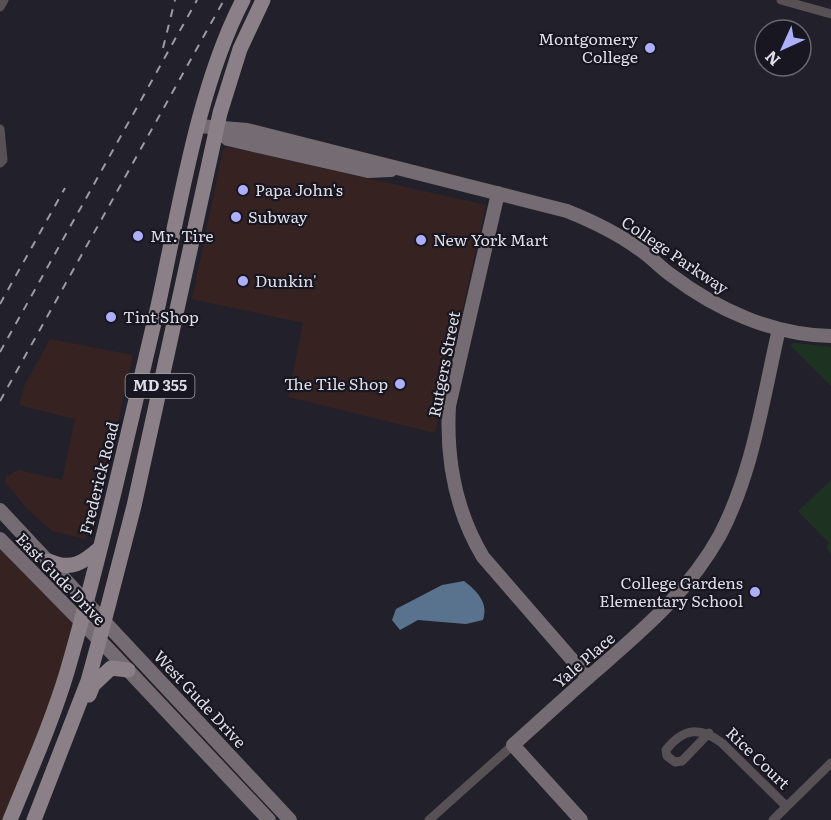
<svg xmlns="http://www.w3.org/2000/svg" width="831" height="820" font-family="Literata,serif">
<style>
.commercial{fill:#362321}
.green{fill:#1e3221}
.water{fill:#59738e}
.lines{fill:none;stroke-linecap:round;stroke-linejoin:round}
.street{stroke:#575155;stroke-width:9}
.secondary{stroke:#746c72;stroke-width:14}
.primary{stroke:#8b8088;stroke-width:15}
.rail{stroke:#9c9aa3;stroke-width:2;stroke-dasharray:8 8;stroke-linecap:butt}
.poi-dot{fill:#adaffb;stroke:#181621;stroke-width:2}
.labels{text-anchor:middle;stroke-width:4.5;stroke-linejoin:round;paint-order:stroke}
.shield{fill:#181621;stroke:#a3a2ab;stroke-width:1.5}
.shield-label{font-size:15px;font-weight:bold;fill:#dfdee6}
.poi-label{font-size:16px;fill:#dfdee6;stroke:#181621;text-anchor:start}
.street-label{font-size:16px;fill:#dfdee6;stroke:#181621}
</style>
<rect width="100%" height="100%" fill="#22202b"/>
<path class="commercial" d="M228 147 486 205 435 433 288 397 303 323 192 299 223 150Z
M50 339 133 355 106 475 85 539 52 531 29 511 5 482 7 476 19 470 62 480 75 419 19 405 25 384Z
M0 539 81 623 10 820H0Z"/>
<path class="green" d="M795 343 831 347V386L790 345Z
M831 480V554L826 548 829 543 798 511Z"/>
<path class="water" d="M464 581C477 591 489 603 483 620L466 624 418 620 400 630 392 620 396 609 442 585Z"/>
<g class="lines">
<path class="street" d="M781 0 831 14
M0 7 4 0
M0 129 3 160 0 163
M709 733 682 761 675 762 667 756 666 750C683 728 700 726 722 743L786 806
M429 820 513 745
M773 820 831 763"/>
<path class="secondary" d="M199 126 247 130 567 211C592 221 617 233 639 249 651 257 660 267 671 275 717 310 773 335 831 336
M216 129 228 139 245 143 368 171 391 170
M498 193 449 406C446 460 455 510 483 557L588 678
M0 510 290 820
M0 539 110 651 269 820
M581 820 513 745C541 720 569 694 598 669 644 629 690 590 720 535 753 472 763 398 779 329"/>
<path class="primary" d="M49 561C71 571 83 563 100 548
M89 695 93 685 111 668 128 670
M10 820C30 771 52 722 67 672 102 551 129 428 158 306 179 210 198 86 243 0
M34 820 88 681 99 641 134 506 220 113 240 49 263 0"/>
<path class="rail" d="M163 48 175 0
M0 304 65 188
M0 352 197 0
M0 401 224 0"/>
</g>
<g class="poi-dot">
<circle cx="650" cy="48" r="6"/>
<circle cx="243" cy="190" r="6"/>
<circle cx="236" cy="217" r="6"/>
<circle cx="138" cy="236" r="6"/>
<circle cx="421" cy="240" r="6"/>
<circle cx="243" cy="281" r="6"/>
<circle cx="111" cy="317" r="6"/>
<circle cx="400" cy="384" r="6"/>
<circle cx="755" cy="592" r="6"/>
</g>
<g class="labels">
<rect class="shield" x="125.5" y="374" width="69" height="24" rx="4.5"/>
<g class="shield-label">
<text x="160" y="391">MD 355</text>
</g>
<g class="poi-label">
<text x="638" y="45" text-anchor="end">Montgomery<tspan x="638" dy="18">College</tspan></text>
<text x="255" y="196">Papa John's</text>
<text x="248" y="223">Subway</text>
<text x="150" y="242">Mr. Tire</text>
<text x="433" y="246">New York Mart</text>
<text x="255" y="287">Dunkin'</text>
<text x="123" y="323">Tint Shop</text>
<text x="388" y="390" text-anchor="end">The Tile Shop</text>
<text x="743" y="589" text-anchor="end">College Gardens<tspan x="743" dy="18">Elementary School</tspan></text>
</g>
<g class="street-label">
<text transform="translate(675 255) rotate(34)" y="6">College Parkway</text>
<text transform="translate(444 364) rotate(-79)" y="6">Rutgers Street</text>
<text transform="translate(99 478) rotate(-76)" y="6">Frederick Road</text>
<text transform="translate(61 579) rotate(46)" y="6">East Gude Drive</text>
<text transform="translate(584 660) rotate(-41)" y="6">Yale Place</text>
<text transform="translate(200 699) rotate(47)" y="6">West Gude Drive</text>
<text transform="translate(758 758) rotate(44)" y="6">Rice Court</text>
</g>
</g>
<g transform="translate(783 48) rotate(225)"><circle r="28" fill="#181621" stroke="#686670" stroke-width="1.5"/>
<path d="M0-4.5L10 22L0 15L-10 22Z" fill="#adaffb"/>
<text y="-9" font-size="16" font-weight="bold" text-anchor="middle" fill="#dfdee6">N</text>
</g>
</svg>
